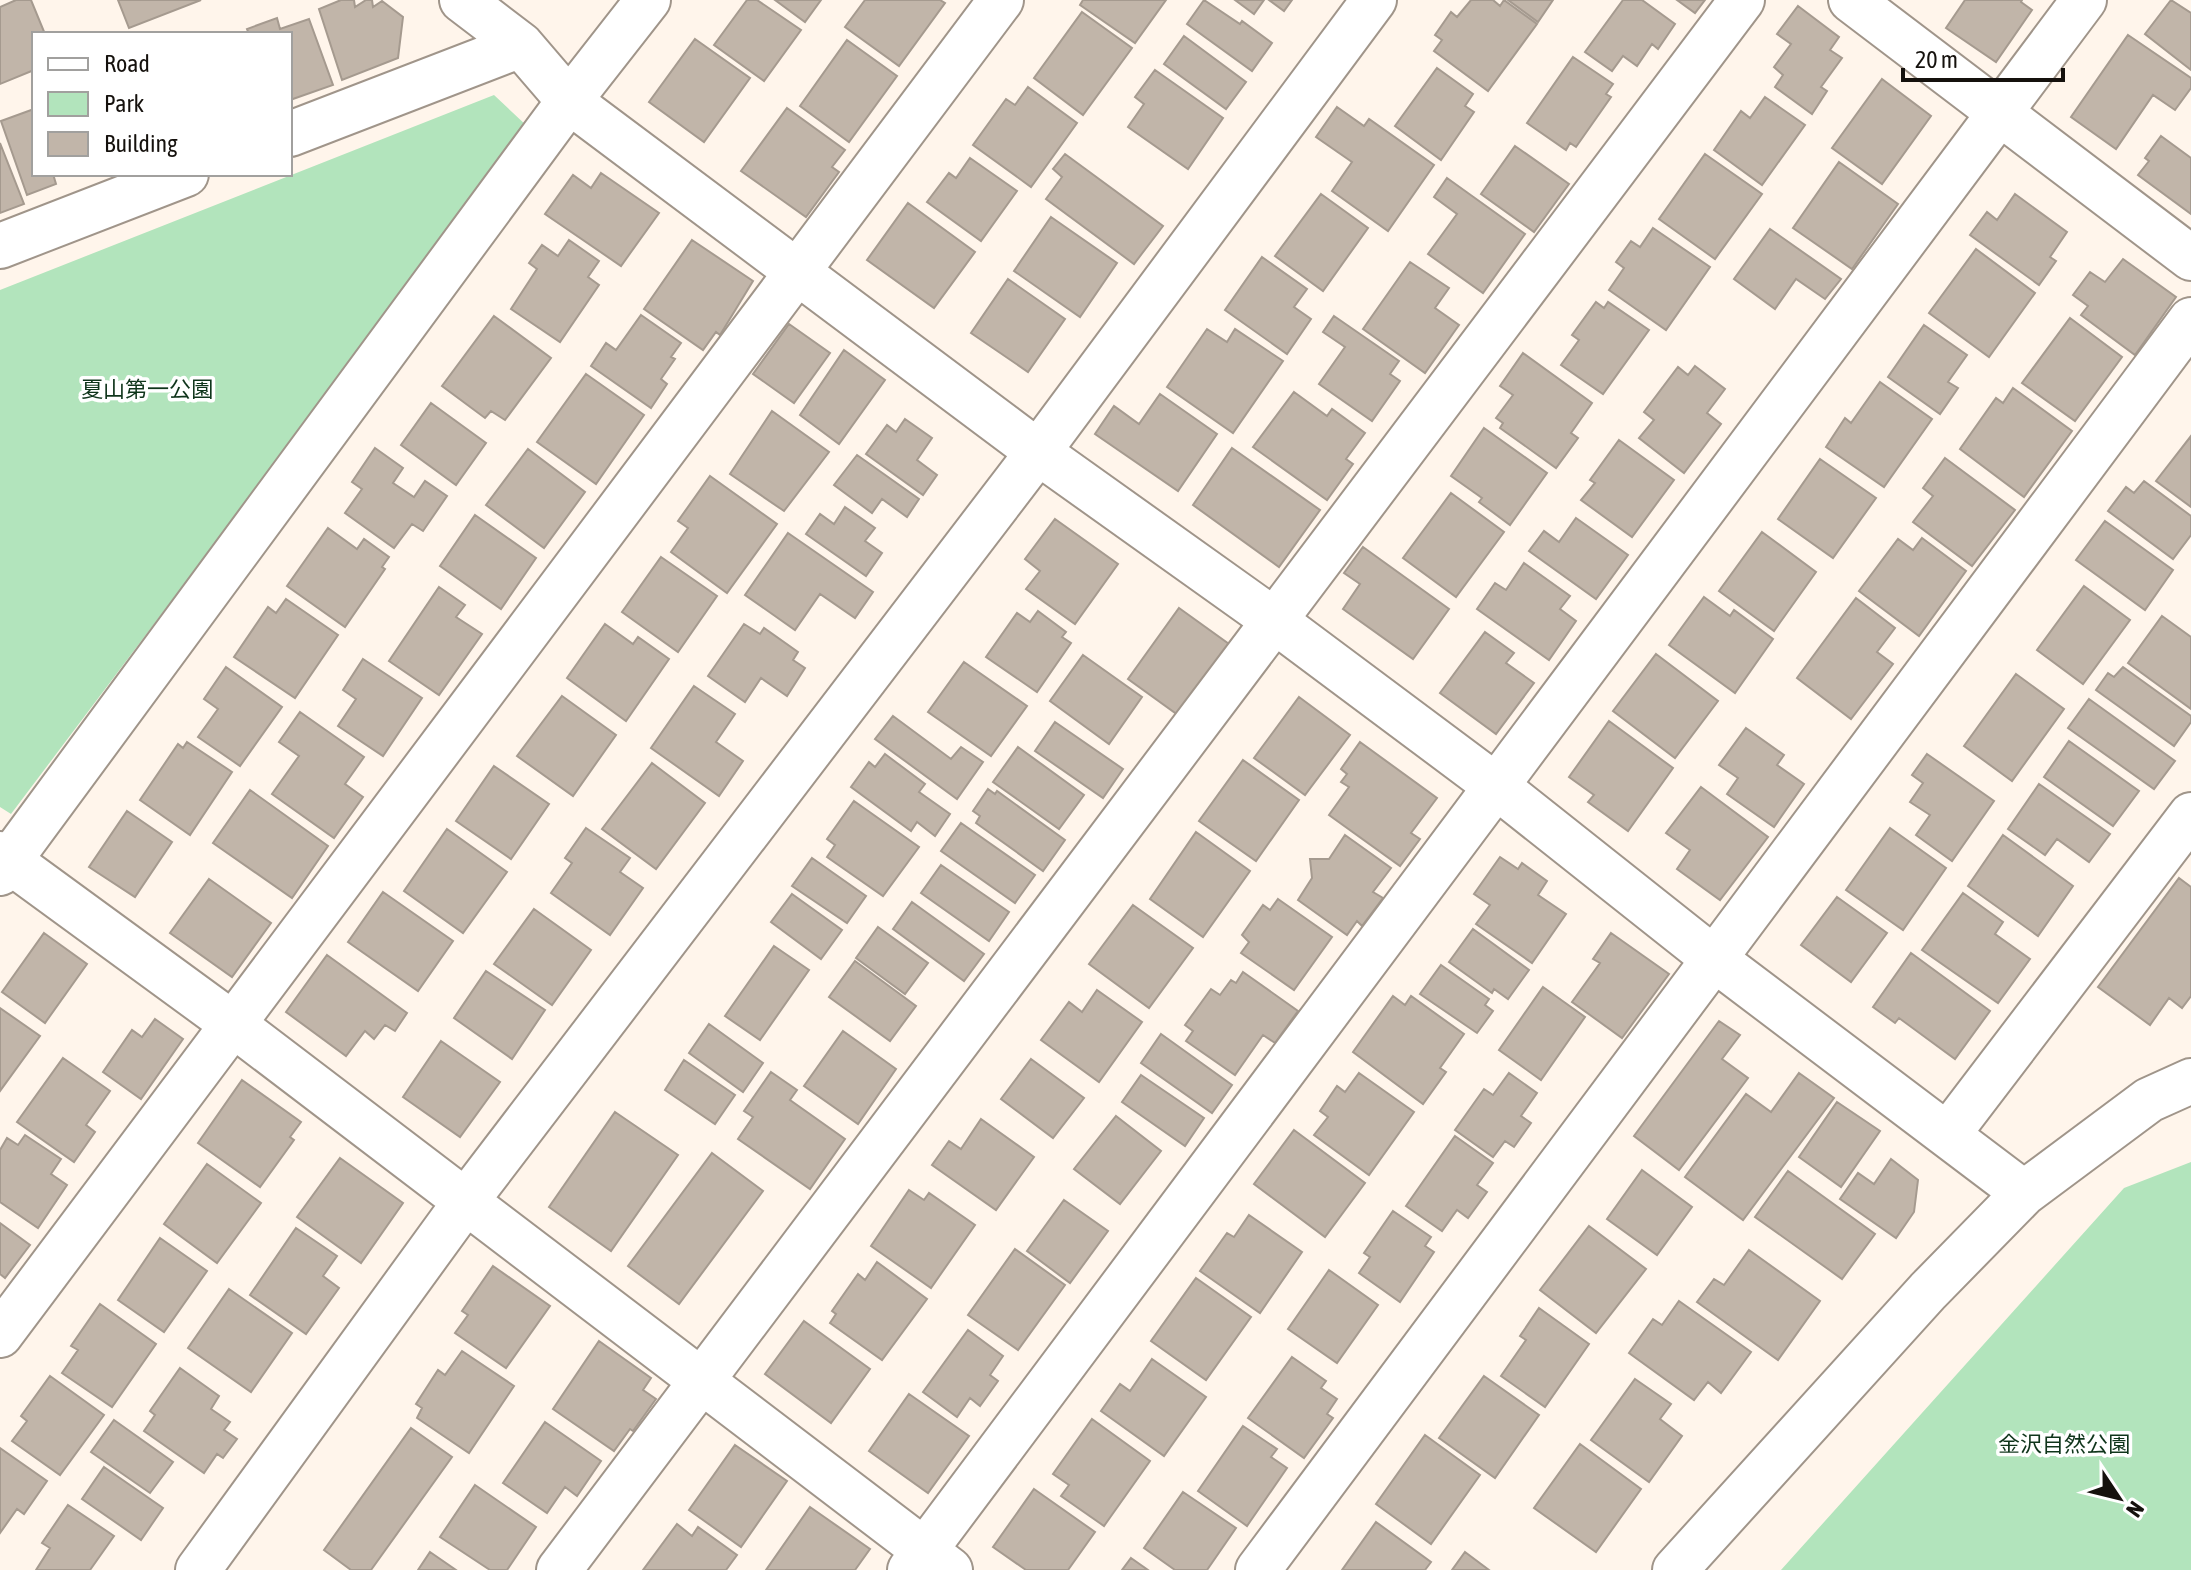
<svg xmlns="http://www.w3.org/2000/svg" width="2191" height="1570" font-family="'Asap Condensed','Noto Sans JP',sans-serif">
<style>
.green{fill:#b2e4bc}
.building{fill:#c1b5a9;stroke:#a59a8f;stroke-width:2}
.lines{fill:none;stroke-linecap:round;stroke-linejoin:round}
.minor-casing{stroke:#a0958a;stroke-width:48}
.tertiary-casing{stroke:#a0958a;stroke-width:48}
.minor{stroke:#fff;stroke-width:44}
.tertiary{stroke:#fff;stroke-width:44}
.labels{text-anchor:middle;stroke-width:7;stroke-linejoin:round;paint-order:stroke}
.park-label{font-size:22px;fill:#0f351b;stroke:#fff}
</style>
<rect width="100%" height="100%" fill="#fff5eb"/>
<path class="green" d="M494 95 528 127 11 814 0 807V290Z
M2191 1162V1570H1781L2124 1188Z"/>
<path class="building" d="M16 0H31L45 34H34V70L0 84V7Z
M118 0H201L129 28Z
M341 0H354L355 7 366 0H372L373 7 382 1 403 17 398 58 342 80 319 9Z
M747 0H757L801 30 764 81 714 45Z
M775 0H821L805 22Z
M865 0H940L945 3 899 66 845 27Z
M1083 0H1166L1135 43 1080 5Z
M1204 0 1240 24 1242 21 1272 43 1252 71 1187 24Z
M1235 0H1264L1254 14Z
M1269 0H1292L1284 11Z
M1471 0H1493L1500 6 1504 0 1537 24 1488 91 1434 51 1442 40 1435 35 1451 12 1457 17Z
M1508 0H1553L1538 22Z
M1623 0H1642L1675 24 1658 49 1652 44 1637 66 1623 56 1612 71 1585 52Z
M1677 0H1705L1695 13Z
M1965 0H2022L2021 2 2032 10 1996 62 1946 28Z
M2171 0 2191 13V70L2145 34Z
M1798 6 1839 37 1830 50 1842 58 1821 87 1827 91 1812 114 1775 87 1783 75 1774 67 1791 44 1777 34Z
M1082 12 1132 48 1083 115 1034 78Z
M277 18 280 29 309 19 333 85 290 100V34H249L247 29Z
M2128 35 2191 78V88L2175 110 2153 95 2116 149 2071 117Z
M1184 36 1246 82 1226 109 1164 64Z
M695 39 750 78 704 142 649 102Z
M847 40 897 76 849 142 800 106Z
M1573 57 1613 84 1606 94 1611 97 1576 147 1570 143 1566 150 1527 123Z
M1437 68 1473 94 1465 106 1474 112 1441 160 1395 126Z
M1155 70 1223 118 1188 169 1128 127 1144 104 1135 97Z
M1882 79 1931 116 1882 184 1832 148Z
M1028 87 1077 123 1031 187 973 145 1006 99 1015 105Z
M1765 97 1805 125 1762 185 1714 150 1741 111 1750 118Z
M1337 107 1364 126 1369 119 1434 165 1388 231 1332 191 1352 162 1316 137Z
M787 108 845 150 832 167 839 172 806 217 741 171Z
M34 109V174H53L56 184 27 195 1 121Z
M2161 136 2191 158V214L2138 175 2149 161 2145 158Z
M0 143 24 204 0 213Z
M1515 146 1569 184 1534 232 1481 194Z
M1065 154 1163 226 1134 264 1046 199 1062 177 1053 169Z
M1705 154 1762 194 1715 259 1659 219Z
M970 158 1017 191 981 241 927 202 949 173 956 178Z
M1839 162 1898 204 1852 269 1793 228Z
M601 173 659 213 621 266 545 214 573 175 591 188Z
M1447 178 1525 234 1483 293 1428 254 1457 214 1434 197Z
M1321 194 1368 228 1323 291 1275 256Z
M2015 194 2067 232 2050 257 2056 261 2039 285 1970 235 1987 212 1997 220Z
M908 203 975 252 934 308 867 260Z
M1051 217 1117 263 1080 317 1014 271Z
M1653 228 1710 267 1666 330 1609 290 1624 268 1616 262 1631 241 1640 247Z
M1770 229 1841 279 1825 299 1796 279 1775 309 1734 279Z
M569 240 599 261 588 277 599 285 560 342 511 309 537 269 529 263 542 245 558 256Z
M692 240 753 281 720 335 716 332 703 350 644 309Z
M1976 249 2035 293 1989 357 1929 313Z
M1262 257 1307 289 1294 307 1311 319 1287 354 1225 310Z
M2123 259 2176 297 2135 355 2081 315 2088 306 2073 295 2090 272 2105 282Z
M1410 262 1449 288 1435 308 1459 325 1425 373 1363 329Z
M1008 279 1065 319 1028 372 971 333Z
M1596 302 1604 308 1608 302 1649 330 1603 394 1561 365 1579 340 1572 335Z
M641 315 681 343 671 357 675 359 661 379 667 384 651 408 591 366 606 343 616 350Z
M494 316 551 358 505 420 491 411 485 418 442 386Z
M1334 316 1399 361 1390 374 1400 381 1372 421 1319 384 1345 347 1323 332Z
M2070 318 2122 357 2075 421 2022 383Z
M789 324 830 353 794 403 753 374Z
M1924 325 1967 355 1948 382 1958 388 1940 414 1888 377Z
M1207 329 1227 342 1235 329 1283 361 1233 433 1167 387Z
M844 350 885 380 839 444 800 415Z
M1523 353 1592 403 1571 433 1578 438 1556 468 1500 428 1503 423 1496 418 1513 395 1500 386Z
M1695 366 1725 389 1707 413 1721 424 1684 473 1639 438 1654 420 1644 412 1678 367 1688 375Z
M586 374 644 415 596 484 537 442Z
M1880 382 1932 419 1884 487 1826 447 1845 418 1851 423Z
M2013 388 2072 431 2024 497 1960 449 1996 398 2003 403Z
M1294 392 1327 416 1332 409 1365 433 1346 459 1353 464 1327 500 1253 447Z
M1160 394 1217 434 1178 491 1095 434 1114 406 1139 424Z
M431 403 486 443 456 485 401 445Z
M772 411 829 452 784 511 730 474Z
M905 419 932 438 917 460 937 475 923 495 866 454 887 425 896 432Z
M1484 428 1547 473 1510 525 1479 502 1482 498 1451 476Z
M2191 436V507L2156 481Z
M1619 440 1674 480 1632 537 1581 500 1595 483 1590 480Z
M375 448 403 468 393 483 414 497 425 481 447 496 423 531 412 524 394 548 345 513 362 489 352 482Z
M1232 448 1320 510 1279 567 1193 505Z
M528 449 585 492 544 548 486 505Z
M857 455 919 499 907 517 882 499 872 513 834 485Z
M1945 458 2015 510 1972 566 1913 522 1933 496 1923 488Z
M1820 459 1876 498 1833 558 1778 519Z
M710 476 777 524 727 593 671 552 688 528 678 521Z
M2144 481 2191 516V535L2173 559 2108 511 2126 487 2134 493Z
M1451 493 1504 532 1456 597 1403 558Z
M845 507 875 528 865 541 882 553 866 576 806 534 820 514 834 524Z
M475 515 536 558 501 609 440 566Z
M1576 518 1628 555 1596 599 1529 551 1544 531 1559 542Z
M1055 519 1118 564 1075 624 1026 589 1040 571 1025 559Z
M2105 521 2173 570 2145 610 2076 560Z
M328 528 357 549 364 539 389 557 382 567 385 569 345 627 287 586Z
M1762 532 1816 572 1774 631 1719 591Z
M788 533 873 592 855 618 820 594 795 630 745 595Z
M1922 538 1966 571 1919 636 1859 591 1898 539 1913 550Z
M1363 547 1449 609 1413 659 1343 609 1360 584 1344 573Z
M661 557 717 596 678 652 622 612Z
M1524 563 1570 596 1560 609 1576 621 1549 660 1477 609 1495 583 1506 590Z
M2084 586 2130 620 2083 684 2037 650Z
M439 587 465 605 456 617 482 634 439 695 389 661Z
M1704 597 1730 616 1734 610 1773 639 1735 693 1669 645Z
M1856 598 1895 628 1877 652 1893 664 1851 719 1797 678Z
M286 599 338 635 295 698 234 657 268 607 276 613Z
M1179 608 1229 644 1178 715 1128 679Z
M1038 611 1066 632 1062 637 1071 643 1037 692 986 657 1017 613 1030 622Z
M2162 616 2191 637V709L2128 663Z
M605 624 633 644 638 637 669 659 626 721 567 678Z
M744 624 760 634 764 628 798 652 793 660 805 668 787 696 761 678 745 702 708 676Z
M1485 632 1514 653 1506 663 1534 683 1496 734 1440 693Z
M1656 654 1718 701 1675 758 1613 711Z
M1083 655 1142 697 1109 744 1050 701Z
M363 659 422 698 383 756 338 726 356 699 343 690Z
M964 662 1027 706 991 756 928 712Z
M226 667 282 707 240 766 198 737 218 709 204 699Z
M2123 667 2191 716V722L2174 746 2096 690 2108 673 2114 677Z
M2016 674 2064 709 2012 781 1964 746Z
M694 686 735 714 716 742 743 761 719 796 651 748Z
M562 696 616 735 573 796 517 756Z
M1299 697 1350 735 1305 795 1254 758Z
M2089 699 2175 761 2154 789 2068 728Z
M300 712 364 757 345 784 363 797 334 838 272 794 299 756 279 742Z
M893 716 951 759 961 747 983 762 957 799 875 739Z
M1609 721 1673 768 1628 831 1588 802 1594 795 1569 777Z
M1055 722 1123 769 1103 798 1035 751Z
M1746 728 1784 755 1777 765 1804 784 1774 827 1727 794 1738 778 1719 765Z
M2069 741 2139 791 2113 826 2044 777Z
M187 742 232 772 190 835 140 800 178 744 183 748Z
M1360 742 1437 798 1411 833 1420 839 1400 866 1329 815 1349 787 1341 782 1347 774 1341 769Z
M1018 747 1084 795 1059 829 993 782Z
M885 754 925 784 919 792 950 814 935 836 917 822 911 831 851 787 869 762 875 767Z
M1927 754 1994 801 1952 861 1916 835 1930 815 1910 802 1923 783 1912 775Z
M1243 760 1299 800 1256 861 1199 821Z
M652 763 705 803 656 869 602 829Z
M494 766 549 804 511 859 456 821Z
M2039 784 2110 834 2089 862 2057 839 2045 855 2008 829Z
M1701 787 1768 837 1720 900 1677 869 1690 850 1666 833Z
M988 789 995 794 997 791 1065 840 1043 871 976 823 980 816 973 811Z
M250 790 328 846 292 898 213 843Z
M854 801 919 847 883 896 827 857 835 845 827 839Z
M127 811 172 842 135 897 89 867Z
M961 823 1035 875 1015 903 941 851Z
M586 828 630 858 620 872 643 888 610 935 551 893 572 863 565 858Z
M1890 828 1946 868 1903 930 1846 890Z
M447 829 507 872 463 933 404 891Z
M1196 832 1250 871 1203 937 1150 899Z
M1345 835 1391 868 1373 892 1383 898 1362 926 1357 921 1347 935 1298 900 1312 878 1310 859H1329Z
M2003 835 2073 886 2038 936 1968 886Z
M1500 857 1518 869 1522 863 1547 881 1538 895 1566 914 1532 963 1476 924 1490 905 1474 894Z
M812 858 866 896 847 923 792 886Z
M941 865 1009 912 989 941 921 893Z
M2179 878 2191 887V996L2182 1008 2169 998 2150 1025 2098 987Z
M209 879 271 923 232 977 170 933Z
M383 892 453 941 418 991 348 942Z
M1963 893 2003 922 1995 934 2030 959 1998 1003 1922 950Z
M792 894 842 930 821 959 771 922Z
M1837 897 1887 933 1851 982 1801 945Z
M1278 899 1332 937 1294 990 1241 953 1249 942 1242 935 1263 905 1270 910Z
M912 902 984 954 964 981 893 929Z
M1133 905 1193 948 1149 1008 1089 964Z
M534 909 591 950 552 1005 494 964Z
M878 927 928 963 905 994 856 958Z
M1473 929 1529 970 1508 999 1494 989 1492 993 1449 962Z
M44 933 87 964 45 1023 2 992Z
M1611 933 1669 974 1622 1038 1572 1002 1600 963 1593 959Z
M774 946 809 970 760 1040 725 1016Z
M1911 953 1990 1011 1955 1059 1899 1018 1895 1023 1873 1007Z
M327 955 407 1013 395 1031 385 1025 374 1039 365 1031 346 1056 286 1012Z
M855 961 916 1006 890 1041 829 997Z
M1441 965 1489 999 1485 1005 1493 1011 1477 1033 1420 994Z
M486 971 545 1010 512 1059 454 1018Z
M1243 972 1298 1011 1275 1043 1263 1035 1235 1075 1186 1041 1193 1031 1185 1025 1211 989 1220 995 1231 980 1236 983Z
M1543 987 1585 1017 1541 1080 1499 1050Z
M1097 990 1142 1022 1099 1082 1041 1040 1069 1002 1082 1012Z
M1393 996 1405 1005 1411 996 1464 1034 1440 1068 1446 1072 1423 1104 1353 1052Z
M0 1008 40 1036 0 1091Z
M155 1019 183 1039 141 1099 103 1072 132 1030 142 1037Z
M1719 1021 1740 1035 1722 1059 1748 1078 1679 1170 1634 1136Z
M709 1024 763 1063 743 1092 689 1053Z
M843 1031 896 1069 858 1124 804 1086Z
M1161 1034 1232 1085 1212 1113 1141 1063Z
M441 1041 500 1082 460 1137 403 1097Z
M63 1058 110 1091 86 1125 95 1132 74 1162 17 1122Z
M1031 1059 1084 1098 1053 1138 1001 1099Z
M684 1060 735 1095 715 1124 665 1090Z
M771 1072 797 1090 790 1100 845 1139 810 1189 738 1139 753 1117 744 1111Z
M1359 1073 1414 1112 1369 1175 1314 1135 1328 1117 1320 1111 1337 1086 1345 1092Z
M1509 1073 1537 1093 1521 1116 1531 1123 1514 1147 1505 1141 1493 1157 1455 1130 1484 1089 1493 1095Z
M1799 1073 1834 1098 1743 1220 1685 1177 1746 1094 1771 1112Z
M1141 1075 1204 1118 1185 1146 1122 1102Z
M242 1080 301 1122 290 1137 294 1140 260 1187 198 1143Z
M1837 1102 1880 1131 1841 1187 1799 1157Z
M615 1112 678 1155 611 1251 549 1207Z
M1116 1116 1161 1151 1120 1204 1074 1169Z
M981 1119 1034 1157 996 1210 932 1165 949 1141 961 1149Z
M1294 1130 1365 1183 1325 1237 1254 1184Z
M25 1135 61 1159 51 1174 67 1185 38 1228 0 1202V1150L7 1138 18 1145Z
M1455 1136 1493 1163 1477 1185 1487 1192 1468 1218 1457 1210 1442 1231 1406 1206Z
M712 1153 763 1191 679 1304 628 1266Z
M340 1158 403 1203 361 1263 297 1217Z
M1891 1159 1918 1180 1914 1212 1896 1238 1840 1199 1858 1173 1874 1184Z
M207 1164 261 1203 217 1263 164 1224Z
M1642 1170 1692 1207 1657 1255 1607 1219Z
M1788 1171 1875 1234 1842 1279 1755 1217Z
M909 1190 924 1200 929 1193 975 1225 931 1288 871 1246Z
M1064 1200 1108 1231 1070 1283 1027 1251Z
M1393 1211 1431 1237 1425 1246 1434 1252 1400 1302 1359 1273 1370 1257 1364 1253Z
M1249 1215 1302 1252 1260 1313 1200 1271 1227 1233 1234 1237Z
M0 1223 30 1245 5 1278 0 1274Z
M1589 1226 1646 1269 1596 1333 1540 1290Z
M296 1228 337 1256 323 1276 339 1288 306 1334 250 1295Z
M160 1238 207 1271 164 1332 118 1300Z
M1015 1249 1065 1285 1018 1350 968 1315Z
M1749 1250 1820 1301 1778 1360 1697 1302 1714 1279 1724 1285Z
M877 1262 927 1299 882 1360 830 1323 836 1314 832 1311 858 1274 865 1280Z
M493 1266 550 1306 506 1368 455 1333 468 1315 462 1311Z
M1329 1270 1378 1305 1337 1363 1288 1329Z
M1196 1278 1251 1317 1206 1380 1151 1341Z
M229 1289 292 1333 251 1392 188 1348Z
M1679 1301 1751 1352 1721 1393 1708 1382 1694 1400 1629 1353 1653 1319 1662 1325Z
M100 1304 156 1344 112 1407 62 1373 78 1350 71 1346Z
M1539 1308 1589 1344 1545 1407 1501 1376 1526 1340 1520 1336Z
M804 1321 870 1369 831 1423 765 1374Z
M968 1330 1003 1356 990 1375 998 1381 980 1406 970 1398 957 1417 923 1392Z
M599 1341 651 1378 643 1390 656 1399 633 1431 630 1429 614 1451 553 1409Z
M462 1351 514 1386 469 1453 417 1418 422 1408 416 1404 438 1370 445 1375Z
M1292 1357 1326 1381 1321 1388 1337 1399 1327 1414 1333 1418 1304 1458 1248 1418Z
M1152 1359 1206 1397 1164 1456 1101 1411 1120 1384 1130 1391Z
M180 1368 219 1396 211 1409 230 1422 224 1430 237 1439 223 1458 217 1454 204 1473 144 1431 155 1415 150 1411Z
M50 1376 104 1415 60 1475 12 1441 27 1421 21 1416Z
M1484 1376 1539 1415 1495 1478 1439 1438Z
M1635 1379 1671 1404 1660 1419 1682 1436 1649 1482 1591 1440Z
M909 1394 969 1436 928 1493 869 1451Z
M1092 1419 1150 1461 1104 1526 1061 1496 1069 1485 1053 1474Z
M114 1420 173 1462 150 1493 91 1452Z
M545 1422 601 1461 577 1496 565 1487 547 1513 503 1483Z
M1243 1426 1277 1449 1271 1457 1287 1468 1247 1526 1198 1491Z
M411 1428 452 1457 371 1570H351L324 1550Z
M1425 1435 1480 1475 1431 1544 1376 1504Z
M1580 1444 1641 1489 1596 1552 1534 1508Z
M735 1445 787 1481 741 1547 689 1510Z
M0 1448 47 1481 24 1514 17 1509 0 1533Z
M104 1467 163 1508 141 1540 82 1499Z
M475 1485 536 1527 507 1570H490L440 1537Z
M1034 1489 1095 1532 1068 1570H1026L993 1547Z
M1183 1492 1236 1528 1207 1570H1175L1144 1548Z
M68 1505 114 1536 90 1570H36L50 1548 42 1543Z
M810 1507 870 1549 855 1570H766Z
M1376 1522 1431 1562 1425 1570H1342Z
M677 1524 692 1536 698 1527 737 1555 726 1570H643Z
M430 1552 456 1570H418Z
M1465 1552 1489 1570H1452Z
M1131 1558 1148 1570H1122Z"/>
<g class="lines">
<defs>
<path id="minor" d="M0 873 569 101 648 0
M1948 1134 2191 815
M0 1335 1001 0
M559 1570 1742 0
M910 1570 2084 0
M1258 1570 2191 320"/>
<path id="tertiary" d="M462 0 521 45 569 101 1038 452 1275 621 1496 786 1713 958 2024 1193
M1851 0 2191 258
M290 134 521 45
M0 246 186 174
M0 854 234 1025 950 1570
M198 1570 466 1201 1038 452 1374 0
M1675 1570 1928 1291 2024 1193 2149 1100 2191 1081"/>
</defs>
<use href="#minor" class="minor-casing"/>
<use href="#tertiary" class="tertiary-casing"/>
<use href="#minor" class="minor"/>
<use href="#tertiary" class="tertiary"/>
</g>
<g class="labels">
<g class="park-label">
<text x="147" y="397">夏山第一公園</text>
<text x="2064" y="1452">金沢自然公園</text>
</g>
</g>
<rect x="32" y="32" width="260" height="144" fill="#ffffff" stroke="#a1a09e" stroke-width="2"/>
<rect x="48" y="58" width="40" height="12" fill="#ffffff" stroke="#a1a09e" stroke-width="2"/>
<text x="104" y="72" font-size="24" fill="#15110d">Road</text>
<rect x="48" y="92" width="40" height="24" fill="#b2e4bc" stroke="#a1a09e" stroke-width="2"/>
<text x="104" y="112" font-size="24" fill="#15110d">Park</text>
<rect x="48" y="132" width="40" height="24" fill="#c1b5a9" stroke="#a1a09e" stroke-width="2"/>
<text x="104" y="152" font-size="24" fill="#15110d">Building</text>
<g transform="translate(2119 1498) rotate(125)" stroke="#ffffff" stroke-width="6" paint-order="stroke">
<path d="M0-6L14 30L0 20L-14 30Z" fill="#15110d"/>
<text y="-12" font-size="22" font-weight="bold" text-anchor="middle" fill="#15110d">N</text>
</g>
<path d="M1903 68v12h160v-12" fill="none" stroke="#15110d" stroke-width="4"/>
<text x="1915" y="68" font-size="24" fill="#15110d" stroke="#ffffff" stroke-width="6" paint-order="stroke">20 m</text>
</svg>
